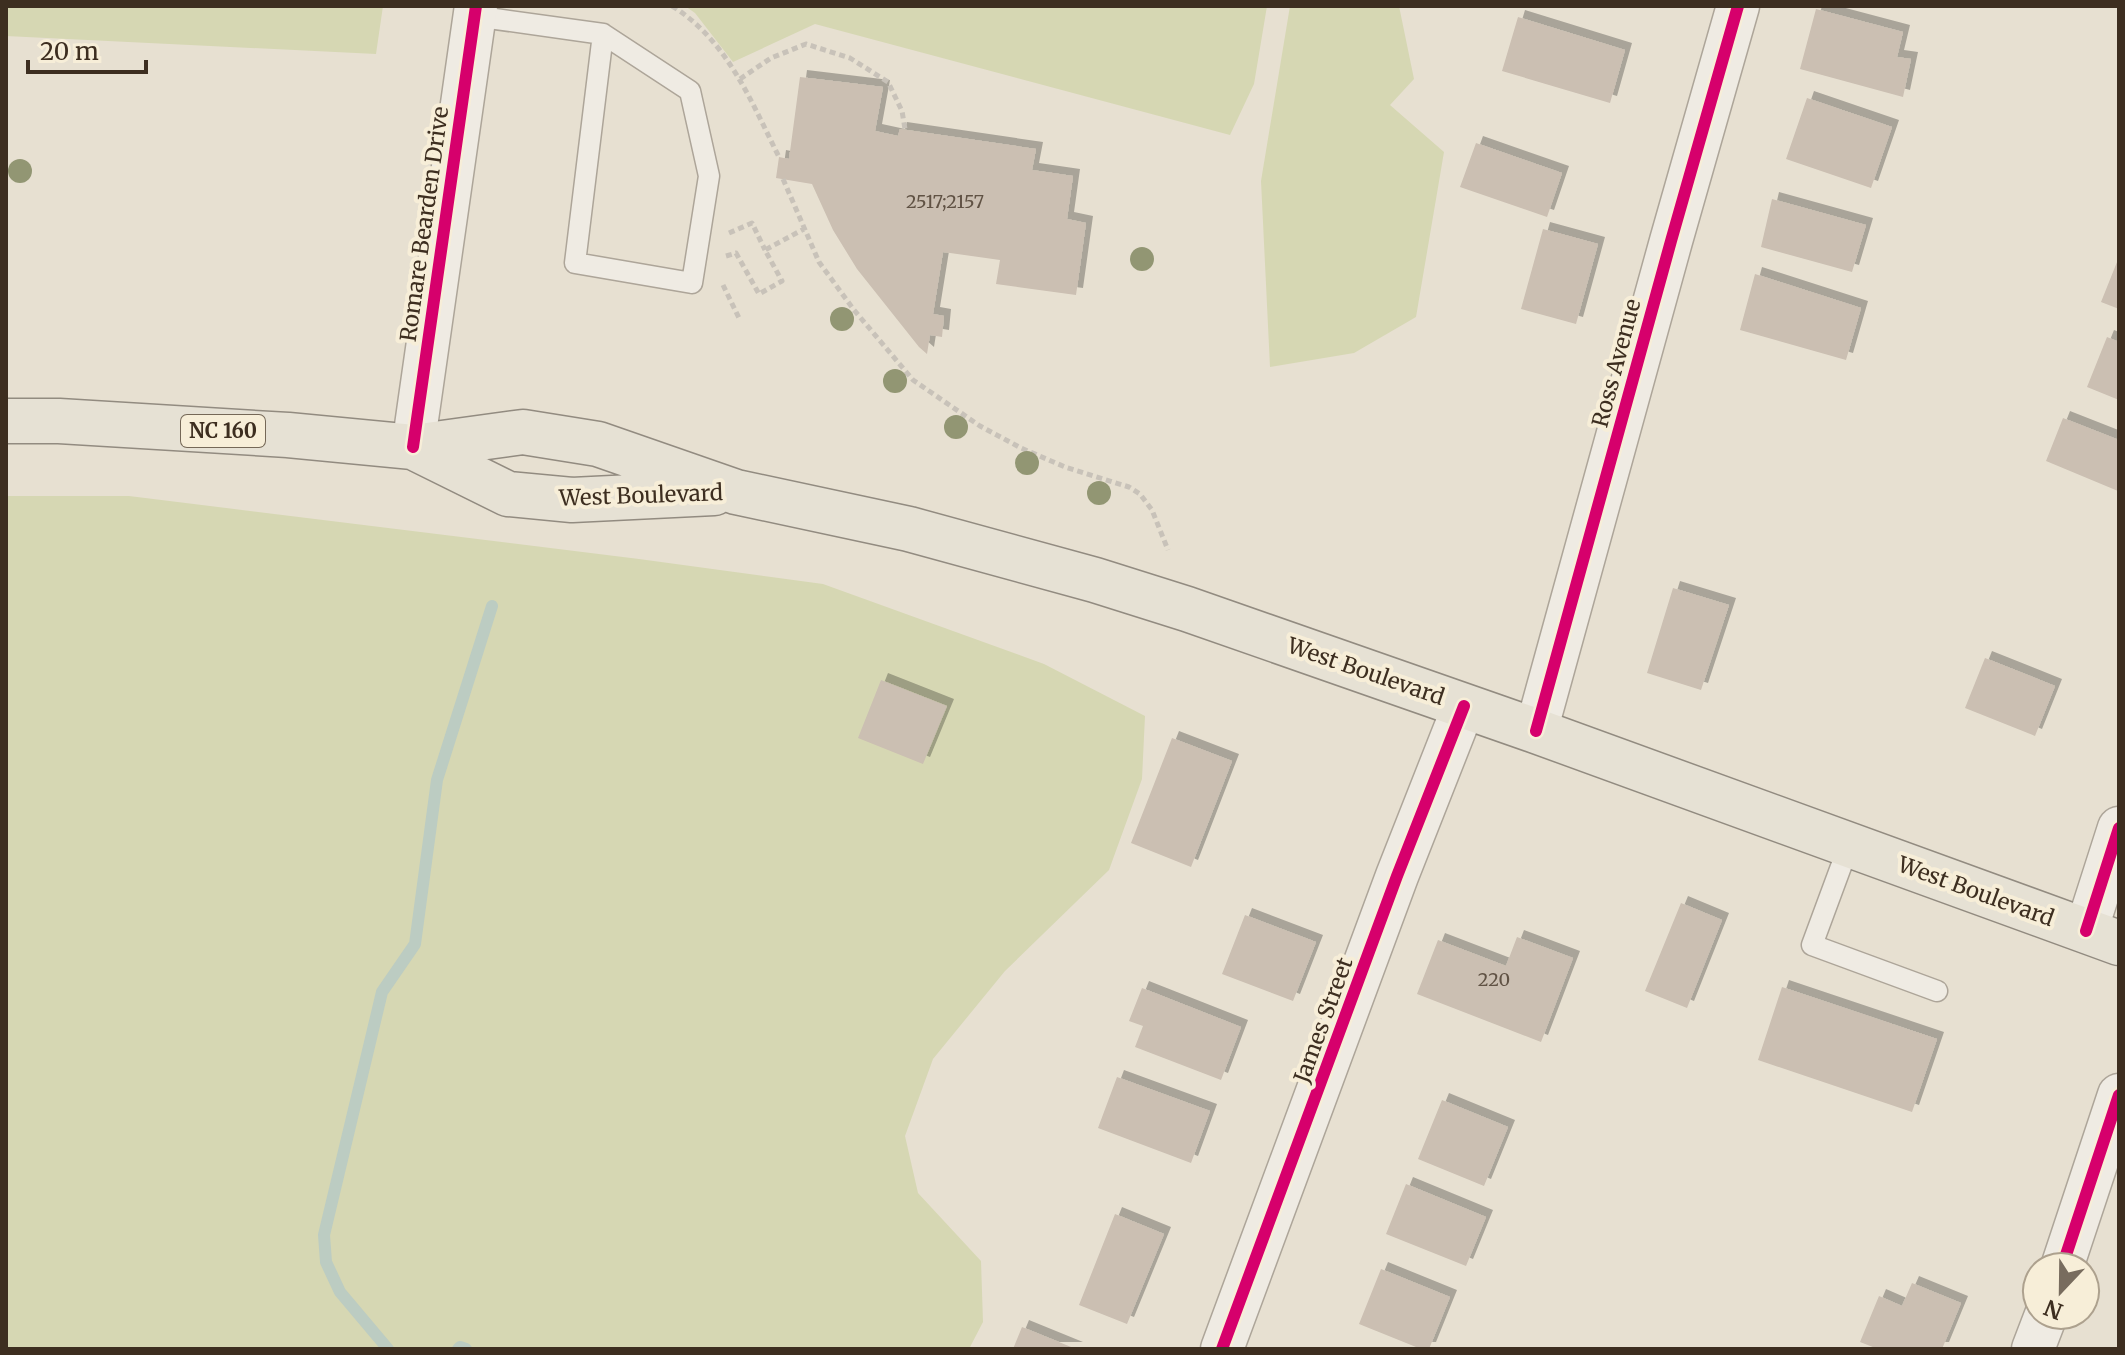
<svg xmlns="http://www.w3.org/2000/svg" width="2125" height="1355" font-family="Merriweather,serif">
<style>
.green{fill:#d6d7b3}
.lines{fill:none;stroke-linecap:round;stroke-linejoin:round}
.stream{stroke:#bcccc2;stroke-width:12}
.building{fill:#cbbfb2;filter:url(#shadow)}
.service-casing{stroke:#ada599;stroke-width:23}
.minor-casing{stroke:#ada599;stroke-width:45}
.primary-casing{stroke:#928b80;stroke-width:47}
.path{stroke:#c8c2b9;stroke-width:5;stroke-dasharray:6 4;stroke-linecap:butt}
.service{stroke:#efebe3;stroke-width:20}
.minor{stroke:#efebe3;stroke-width:42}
.primary{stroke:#e6e1d4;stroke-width:44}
.cycleway-casing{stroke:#f7eed8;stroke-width:17}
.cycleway{stroke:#d6006c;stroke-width:12}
.tree{fill:#929673}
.labels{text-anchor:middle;stroke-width:8;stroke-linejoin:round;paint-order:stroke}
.number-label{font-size:18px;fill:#605244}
.shield{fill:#f7eed8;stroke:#756857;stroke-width:2}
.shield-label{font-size:20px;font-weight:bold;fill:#3d2e20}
.street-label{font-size:22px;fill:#3d2e20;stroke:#f7eed8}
</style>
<defs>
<filter id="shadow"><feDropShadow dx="7" dy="-7" stdDeviation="0" flood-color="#0004"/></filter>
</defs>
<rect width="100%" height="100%" fill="#e7e0d1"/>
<path class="green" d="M6 6H383L376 54 6 36Z
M685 6H1267L1254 84 1230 135 815 24 733 62 695 13Z
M1290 6H1399L1414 79 1390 105 1444 152 1416 317 1354 353 1270 367 1261 181Z
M6 496H129L639 559 823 584 1044 664 1145 716 1142 779 1109 870 1005 971 933 1059 905 1136 918 1193 981 1261 983 1322 969 1349H6Z"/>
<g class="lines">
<path class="stream" d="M388 1349 340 1292 326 1262 324 1235 382 992 415 944 437 780 492 606
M458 1349 460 1347 466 1349"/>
</g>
<path class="building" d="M1816 9 1903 32 1897 57 1911 59 1903 97 1800 69Z
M1518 17 1625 50 1610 103 1502 71Z
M800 77 883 87 875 131 898 136 900 129 1036 149 1032 170 1073 176 1067 219 1086 223 1076 295 996 284 1000 260 943 252 933 314 944 316 942 337 930 335 927 354 919 347 857 269 833 230 812 184 776 178 779 157 789 159Z
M1807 98 1892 127 1871 188 1786 159Z
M1476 143 1562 173 1547 217 1460 187Z
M1772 199 1866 225 1852 272 1761 247Z
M1543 229 1598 244 1576 324 1521 309Z
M2119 257V309L2101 302Z
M1755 274 1861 308 1846 360 1740 330Z
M2107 337 2119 342V400L2087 387Z
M2063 418 2119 440 2118 491 2046 461Z
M1673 588 1729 605 1701 690 1647 673Z
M1985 658 2055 686 2035 736 1965 708Z
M881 680 947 706 923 764 858 738Z
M1172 738 1232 761 1191 867 1131 843Z
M1681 903 1722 920 1687 1008 1645 991Z
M1245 915 1316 942 1293 1001 1222 974Z
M1517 937 1573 958 1541 1042 1417 994 1438 940 1506 966Z
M1782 987 1937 1039 1912 1112 1758 1060Z
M1142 988 1241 1027 1221 1080 1135 1047 1143 1026 1129 1021Z
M1117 1077 1210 1111 1191 1163 1098 1128Z
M1442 1100 1508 1127 1484 1186 1418 1159Z
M1406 1184 1486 1217 1466 1266 1386 1234Z
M1115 1214 1164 1234 1127 1324 1079 1305Z
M1381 1269 1450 1297 1429 1349H1421L1359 1324Z
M1912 1283 1961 1303 1942 1349H1878L1860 1342 1879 1296 1902 1306Z
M1022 1327 1076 1349H1013Z"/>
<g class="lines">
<defs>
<path id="service" d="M474 16 603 34 690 91 709 176 692 283 575 263 603 34
M1849 845 1812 945 1937 991"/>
<path id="minor" d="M413 447 476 6
M1536 731 1671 241 1738 6
M2086 931 2119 828
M2062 1267 2119 1095
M1222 1349 1397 876 1464 706
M2033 1349 2046 1315"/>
<path id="primary" d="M6 421H59L288 435 413 447 523 432 598 444 736 492 909 529 1095 580 1187 609 1536 731 2119 943
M413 447 508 494 572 500 714 493"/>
</defs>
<use href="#service" class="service-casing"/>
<use href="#minor" class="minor-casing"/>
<use href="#primary" class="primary-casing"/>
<path class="path" d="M672 6C727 40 751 101 779 157
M740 79 771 58 806 44 850 58 888 82 902 111 905 129
M783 179 819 262 854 310 913 380 980 426 1021 448 1065 467 1129 487 1140 494 1152 510 1168 550
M729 233 752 223 765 250
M726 256 736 253 759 294 782 281 765 250 804 229
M723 285 739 318"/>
<use href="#service" class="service"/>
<use href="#minor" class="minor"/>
<use href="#primary" class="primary"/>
<defs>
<path id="cycleway" d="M413 447 476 6
M1536 731 1671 241 1738 6
M2086 931 2119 828
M2062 1267 2119 1095
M1222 1349 1397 876 1464 706"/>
</defs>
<use href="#cycleway" class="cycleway-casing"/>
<use href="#cycleway" class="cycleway"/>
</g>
<g class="tree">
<circle cx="20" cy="171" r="12"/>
<circle cx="1142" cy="259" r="12"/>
<circle cx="842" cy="319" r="12"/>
<circle cx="895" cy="381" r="12"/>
<circle cx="956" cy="427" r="12"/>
<circle cx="1027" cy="463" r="12"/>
<circle cx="1099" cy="493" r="12"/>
</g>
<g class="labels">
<g class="number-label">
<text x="945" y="208">2517;2157</text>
<text x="1494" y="986">220</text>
</g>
<rect class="shield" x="181" y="415" width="84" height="32" rx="6"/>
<g class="shield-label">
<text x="223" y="438">NC 160</text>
</g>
<g class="street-label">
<text transform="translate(424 224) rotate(-82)" y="8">Romare Bearden Drive</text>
<text transform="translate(1616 363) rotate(-75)" y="8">Ross Avenue</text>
<text transform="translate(641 495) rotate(-2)" y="8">West Boulevard</text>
<text transform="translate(1366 671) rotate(19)" y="8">West Boulevard</text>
<text transform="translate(1976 891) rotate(20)" y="8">West Boulevard</text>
<text transform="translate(1323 1020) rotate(-70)" y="8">James Street</text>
</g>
</g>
<rect width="2125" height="1355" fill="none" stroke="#3d2e20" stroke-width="16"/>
<g transform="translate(2061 1291) rotate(202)"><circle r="38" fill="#f7eed8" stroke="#ada18e" stroke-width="2"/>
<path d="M0-6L14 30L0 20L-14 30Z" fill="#786c5e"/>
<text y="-12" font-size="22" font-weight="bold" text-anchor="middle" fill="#3d2e20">N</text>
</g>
<path d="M28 60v12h118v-12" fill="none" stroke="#3d2e20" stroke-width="4"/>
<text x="40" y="60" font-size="24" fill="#3d2e20" stroke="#f7eed8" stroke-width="6" paint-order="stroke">20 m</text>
</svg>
